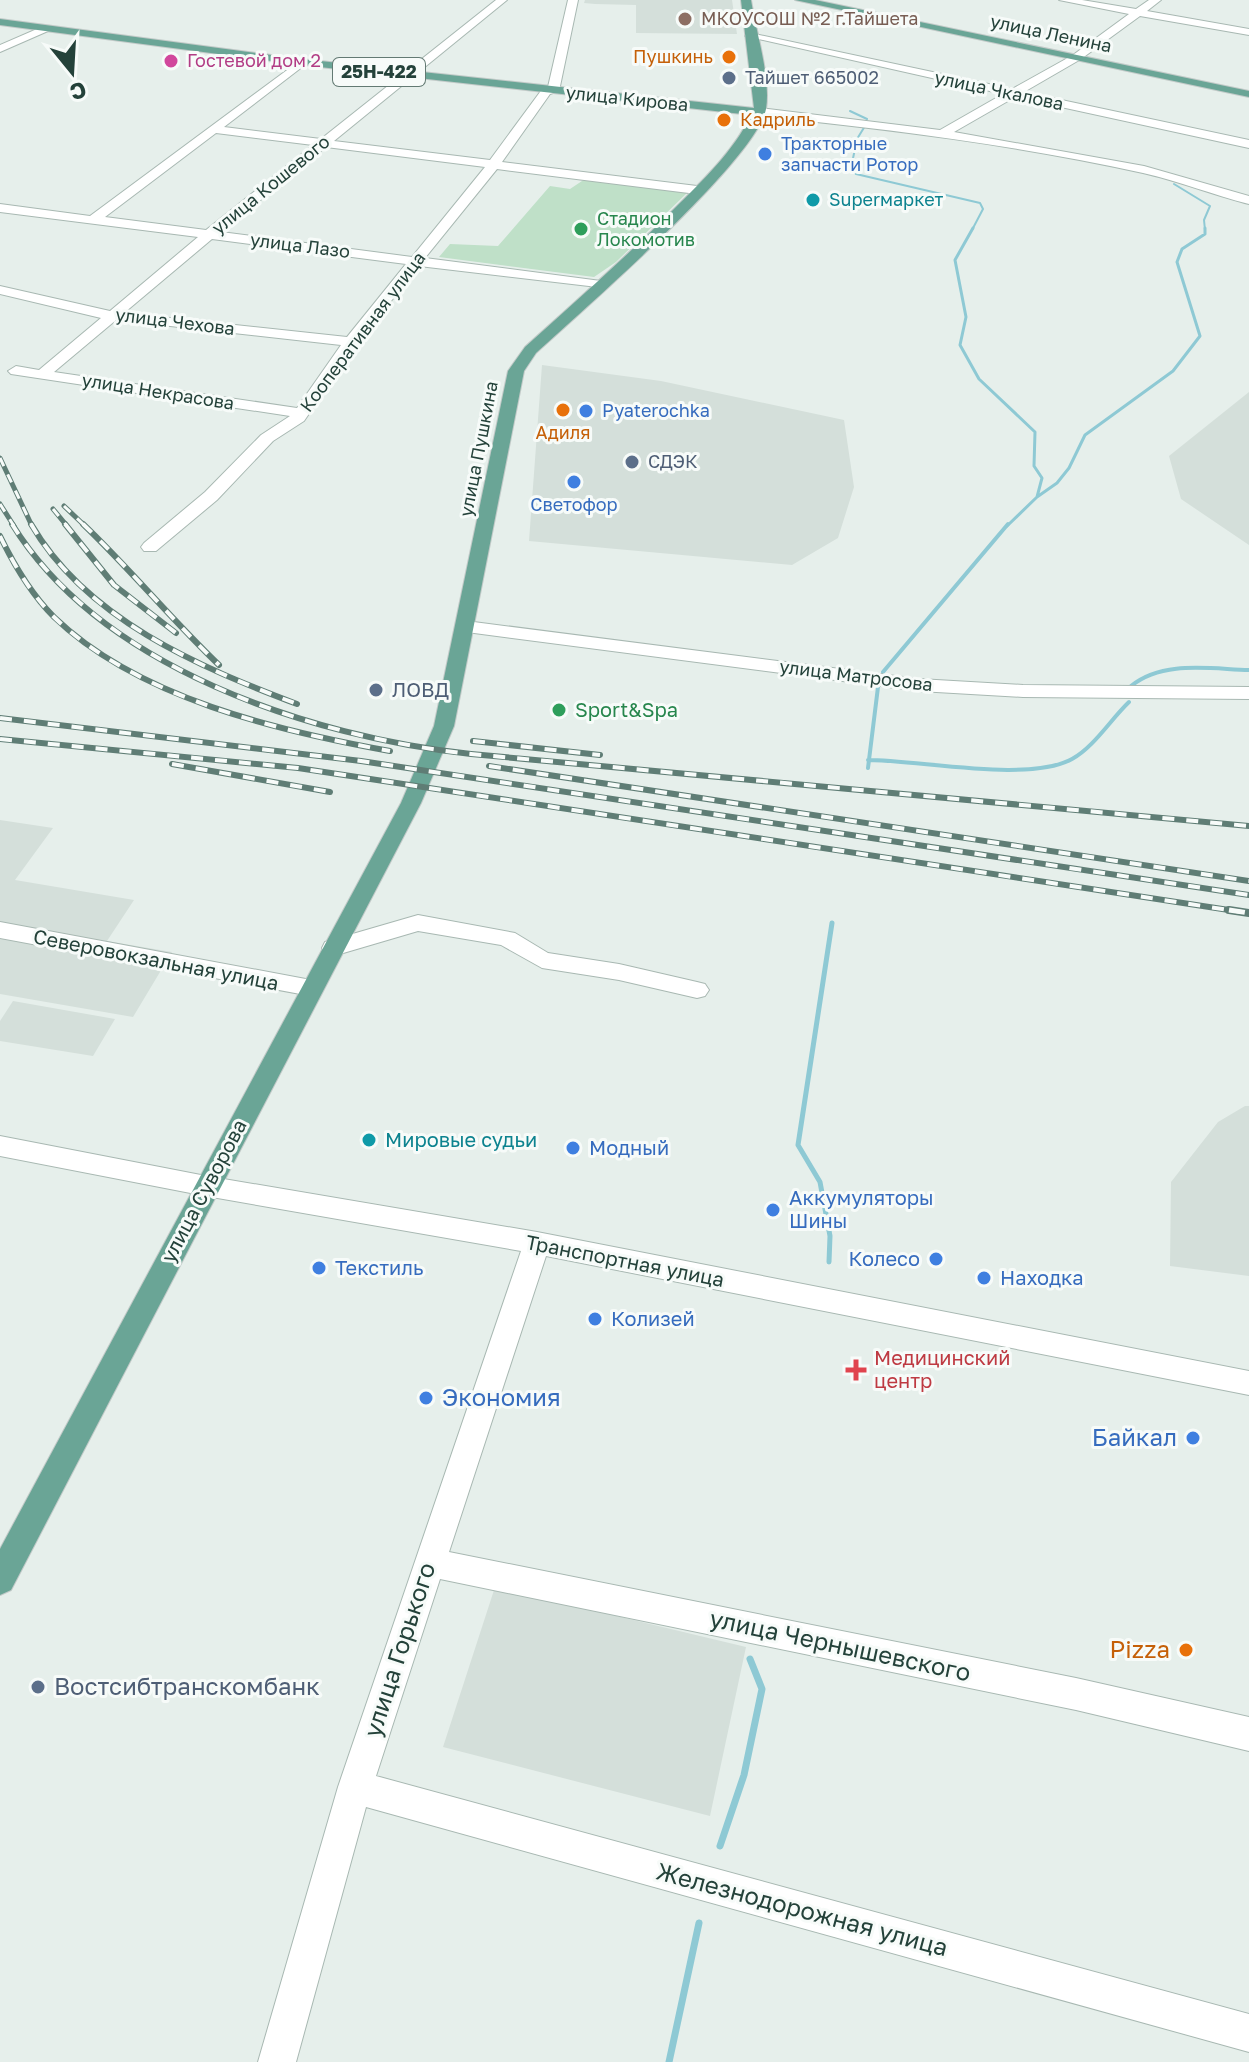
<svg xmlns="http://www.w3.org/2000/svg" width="1249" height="2062" font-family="'Golos Text',sans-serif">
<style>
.built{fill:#d4dfda}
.green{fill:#bfe0c8}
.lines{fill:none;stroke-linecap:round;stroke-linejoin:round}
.stream-far4{stroke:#8ec9d4;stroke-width:2}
.stream-far3{stroke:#8ec9d4;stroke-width:3}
.stream-far2{stroke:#8ec9d4;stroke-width:4}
.stream-far1{stroke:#8ec9d4;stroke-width:5}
.stream{stroke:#8ec9d4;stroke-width:7}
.minor-casing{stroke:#a8b8b2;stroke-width:2}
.major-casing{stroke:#c2cac8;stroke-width:2}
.minor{fill:#fff;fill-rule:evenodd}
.major{fill:#6aa596;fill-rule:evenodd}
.rail-far2-casing{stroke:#5f7d75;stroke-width:5}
.rail-far1-casing{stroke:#5f7d75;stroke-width:6}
.rail-casing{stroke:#5f7d75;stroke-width:8}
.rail-far2{stroke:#f7fbf9;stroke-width:3;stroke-dasharray:9;stroke-linecap:butt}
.rail-far1{stroke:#f7fbf9;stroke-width:4;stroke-dasharray:12;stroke-linecap:butt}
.rail{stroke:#f7fbf9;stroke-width:5;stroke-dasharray:16;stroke-linecap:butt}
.education-dot{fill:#8d6e63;stroke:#f7fbf9;stroke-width:3}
.food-dot{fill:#e8710a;stroke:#f7fbf9;stroke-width:3}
.hotel-dot{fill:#d1479c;stroke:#f7fbf9;stroke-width:3}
.service-dot{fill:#5c6f8a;stroke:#f7fbf9;stroke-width:3}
.shop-dot{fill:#3f7fe0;stroke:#f7fbf9;stroke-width:3}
.culture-dot{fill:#0f9aa8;stroke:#f7fbf9;stroke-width:3}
.leisure-dot{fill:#2e9e5b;stroke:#f7fbf9;stroke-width:3}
.health-dot{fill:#e0444e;stroke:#f7fbf9;stroke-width:3}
.labels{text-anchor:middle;stroke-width:6;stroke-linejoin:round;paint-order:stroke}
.far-education-label{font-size:18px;fill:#785e54;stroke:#f7fbf9;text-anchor:start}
.far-street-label{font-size:18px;fill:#24423a;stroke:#f7fbf9}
.far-food-label{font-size:18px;fill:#c56008;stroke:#f7fbf9;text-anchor:end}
.far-hotel-label{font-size:18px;fill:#b23c85;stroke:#f7fbf9;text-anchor:start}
.shield{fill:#f7fbf9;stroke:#637a73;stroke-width:2}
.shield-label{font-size:18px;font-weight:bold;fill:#24423a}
.far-service-label{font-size:18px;fill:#4e5e75;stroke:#f7fbf9;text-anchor:start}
.far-shop-label{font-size:18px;fill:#366cbe;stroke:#f7fbf9;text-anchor:start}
.far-culture-label{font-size:18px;fill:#0d838f;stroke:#f7fbf9;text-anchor:start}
.far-leisure-label{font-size:18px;fill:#27864d;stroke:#f7fbf9;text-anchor:start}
.service-label{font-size:20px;fill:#4e5e75;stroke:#f7fbf9;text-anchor:start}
.leisure-label{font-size:20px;fill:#27864d;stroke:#f7fbf9;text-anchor:start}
.street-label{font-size:20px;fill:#24423a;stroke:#f7fbf9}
.culture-label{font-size:20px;fill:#0d838f;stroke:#f7fbf9;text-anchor:start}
.shop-label{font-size:20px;fill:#366cbe;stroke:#f7fbf9;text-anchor:start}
.health-label{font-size:20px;fill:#be3a42;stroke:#f7fbf9;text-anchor:start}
.near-shop-label{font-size:24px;fill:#366cbe;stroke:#f7fbf9;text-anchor:start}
.near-street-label{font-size:24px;fill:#24423a;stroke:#f7fbf9}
.near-food-label{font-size:24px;fill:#c56008;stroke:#f7fbf9;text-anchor:end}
.near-service-label{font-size:24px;fill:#4e5e75;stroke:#f7fbf9;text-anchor:start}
</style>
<rect width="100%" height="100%" fill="#e6efeb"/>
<path class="built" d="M585 0H732L737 34 636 33V5L595 4 584 3Z
M542 365 661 381 844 420 854 487 838 538 792 565 529 541Z
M1249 392V545L1181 499 1169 456Z
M0 820 53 828 15 880 134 900 107 941 172 952 133 1017 0 994Z
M13 1001 115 1019 93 1056 0 1041V1021Z
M1245 1106H1249V1276L1170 1266 1171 1182 1218 1122Z
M495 1587 746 1647 710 1816 443 1747Z"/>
<path class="green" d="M585 179 687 193 616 262 594 277 439 257 450 244 498 246 550 186 570 189Z"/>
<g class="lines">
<path class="stream-far4" d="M850 111 867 119
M865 126 857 139 851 168 856 174 980 203 983 209 972 230
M1174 184 1210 206 1204 220 1205 230"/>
<path class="stream-far3" d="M973 228 955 260 966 317 960 345 979 379 1035 432 1034 466 1042 478 1037 497 1007 526
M1037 497 1057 483 1069 468 1085 435 1173 371 1200 336 1177 262 1182 249 1205 234V228"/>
<path class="stream-far2" d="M883 672 1008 524
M1131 686C1163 660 1210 669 1249 670
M868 760C920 760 1028 783 1072 759 1094 747 1111 719 1129 702
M868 768 878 687"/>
<path class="stream-far1" d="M829 1262 830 1236 820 1182 798 1145 832 923"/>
<path class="stream" d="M720 1846 744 1775 762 1689 750 1659
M669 2062 699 1923"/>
<defs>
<path id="minor" d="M496 0H507L334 141 490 160 543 88 548 87 568 0H578L559 91 550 94 502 162 697 186 703 190 697 194 497 169 425 258 601 281 606 282V288L419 266 356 345 304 421 273 441 217 500 156 551H144L141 547 144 543 205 492 261 435 290 416 11 374 8 371 16 366 39 370 101 318 0 294V286L110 311 198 237 0 212V204L90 216 302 59 308 62 306 64 224 127 321 139ZM216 133 313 145 206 230 105 217ZM326 147 485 167 412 257 221 232ZM212 239 406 264 347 337 124 313ZM116 320 341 345 297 408 54 372Z
M1059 0H1082L1136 9 1149 0H1161L1147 11 1249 29V35L1140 16 1081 59 1024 92 1249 140V148L1015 97 954 132 1144 166 1249 196V204C1213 195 1179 181 1143 173 1017 145 888 129 760 116L754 112 760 108 940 130 1003 94 745 36 750 33 1012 89 1073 55 1129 14Z
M44 26 48 27V31L0 52V45Z
M466 621 919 679 1023 685 1249 687V699L1023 697 919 691 459 631 457 627 459 623Z
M418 915 515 933 548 953 619 964 697 982 705 984 709 990 705 996 697 998 619 980 542 968 501 945 418 931 333 956 325 954 322 948 325 942Z
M0 922 311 980 319 982 323 988 319 994 311 996 0 938Z
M0 1136 206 1176 537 1232 1249 1371V1395L546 1256 449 1552 1076 1678 1249 1717V1751L1076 1710 440 1579 376 1776 1249 2014V2052L366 1807 296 2062H258L338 1787 521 1251 206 1196 0 1156Z"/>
<path id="major" d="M741 0H751C756 32 771 78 766 109 757 159 581 312 536 353L524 371 454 726 421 803 11 1590 0 1595V1549L401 803 434 726 508 371 525 347C575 302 626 257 674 209 702 181 734 151 751 115L302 65 0 25V19L302 59 754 108Z
M795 0H815L1249 91V97Z"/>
</defs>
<use href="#minor" class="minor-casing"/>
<use href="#major" class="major-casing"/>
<use href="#minor" class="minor"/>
<use href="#major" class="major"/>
<defs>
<path id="rail-far2" d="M0 458 32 526
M0 504 14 526
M64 506 85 526
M53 509 67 526"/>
<path id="rail-far1" d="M12 524C101 668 311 737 471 754L1249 826
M31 524C86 619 199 667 297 704
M65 524 114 585 176 633
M83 524C131 570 172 620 219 665
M0 536C14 565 31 594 54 617 138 698 278 731 390 751
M0 718 361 761 1249 895
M0 739 298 768 1242 912
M473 741 600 755
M172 764 330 792
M489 766 1249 881"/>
<path id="rail" d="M1229 910 1249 913"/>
</defs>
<use href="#rail-far2" class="rail-far2-casing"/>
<use href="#rail-far1" class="rail-far1-casing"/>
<use href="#rail" class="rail-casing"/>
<use href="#rail-far2" class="rail-far2"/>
<use href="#rail-far1" class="rail-far1"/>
<use href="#rail" class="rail"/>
</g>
<circle class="education-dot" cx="685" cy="19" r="8"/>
<g class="food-dot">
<circle cx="729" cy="57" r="8"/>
<circle cx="724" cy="120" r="8"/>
<circle cx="563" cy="410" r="8"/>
<circle cx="1186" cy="1650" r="8"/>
</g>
<circle class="hotel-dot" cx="171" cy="61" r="8"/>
<g class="service-dot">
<circle cx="729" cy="78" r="8"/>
<circle cx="632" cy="462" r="8"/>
<circle cx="376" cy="690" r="8"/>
<circle cx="38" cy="1687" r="8"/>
</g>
<g class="shop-dot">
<circle cx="765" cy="154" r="8"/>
<circle cx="586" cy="411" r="8"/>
<circle cx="574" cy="482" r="8"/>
<circle cx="573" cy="1148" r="8"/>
<circle cx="773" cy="1210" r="8"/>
<circle cx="936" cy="1259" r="8"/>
<circle cx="319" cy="1268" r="8"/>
<circle cx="984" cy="1278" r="8"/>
<circle cx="595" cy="1319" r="8"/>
<circle cx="426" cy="1398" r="8"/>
<circle cx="1193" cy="1438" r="8"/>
</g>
<g class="culture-dot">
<circle cx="813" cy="200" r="8"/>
<circle cx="369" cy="1140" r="8"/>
</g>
<g class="leisure-dot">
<circle cx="581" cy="229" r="8"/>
<circle cx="559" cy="710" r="8"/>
</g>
<path class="health-dot" d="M852 1358h8v8h8v8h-8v8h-8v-8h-8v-8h8z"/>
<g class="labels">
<g class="far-education-label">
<text x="701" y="25">МКОУСОШ №2 г.Тайшета</text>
</g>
<g class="far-street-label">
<text transform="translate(1051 34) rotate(12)" y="6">улица Ленина</text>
<text transform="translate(999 91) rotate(12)" y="6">улица Чкалова</text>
<text transform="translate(627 99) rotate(6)" y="6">улица Кирова</text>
<text transform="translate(271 185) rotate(-39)" y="6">улица Кошевого</text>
<text transform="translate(300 246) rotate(7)" y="6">улица Лазо</text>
<text transform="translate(175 322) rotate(7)" y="6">улица Чехова</text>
<text transform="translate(363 332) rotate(-53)" y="6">Кооперативная улица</text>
<text transform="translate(158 392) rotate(9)" y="6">улица Некрасова</text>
<text transform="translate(479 449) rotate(-79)" y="6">улица Пушкина</text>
<text transform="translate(856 676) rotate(7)" y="6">улица Матросова</text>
</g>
<g class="far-food-label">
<text x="713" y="63">Пушкинь</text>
<text x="740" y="126" text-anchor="start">Кадриль</text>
<text x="563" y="439" text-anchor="middle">Адиля</text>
</g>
<g class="far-hotel-label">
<text x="187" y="67">Гостевой дом 2</text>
</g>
<rect class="shield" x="333" y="58" width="92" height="28" rx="6"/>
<g class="shield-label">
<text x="379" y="78">25Н-422</text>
</g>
<g class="far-service-label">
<text x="745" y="84">Тайшет 665002</text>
<text x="648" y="468">СДЭК</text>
</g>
<g class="far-shop-label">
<text x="781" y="150">Тракторные<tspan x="781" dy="21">запчасти Ротор</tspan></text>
<text x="602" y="417">Pyaterochka</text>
<text x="574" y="511" text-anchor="middle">Светофор</text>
</g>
<g class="far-culture-label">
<text x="829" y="206">Superмаркет</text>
</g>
<g class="far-leisure-label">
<text x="597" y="225">Стадион<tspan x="597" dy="21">Локомотив</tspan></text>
</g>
<g class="service-label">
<text x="392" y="697">ЛОВД</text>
</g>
<g class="leisure-label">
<text x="575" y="717">Sport&amp;Spa</text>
</g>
<g class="street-label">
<text transform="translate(156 960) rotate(11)" y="7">Северовокзальная улица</text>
<text transform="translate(204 1191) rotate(-62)" y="7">улица Суворова</text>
<text transform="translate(625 1261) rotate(11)" y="7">Транспортная улица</text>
</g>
<g class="culture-label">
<text x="385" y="1147">Мировые судьи</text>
</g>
<g class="shop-label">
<text x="589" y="1155">Модный</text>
<text x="789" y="1205">Аккумуляторы<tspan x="789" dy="23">Шины</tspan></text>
<text x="920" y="1266" text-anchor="end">Колесо</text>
<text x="335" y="1275">Текстиль</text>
<text x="1000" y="1285">Находка</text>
<text x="611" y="1326">Колизей</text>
</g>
<g class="health-label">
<text x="874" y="1365">Медицинский<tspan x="874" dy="23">центр</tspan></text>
</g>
<g class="near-shop-label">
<text x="442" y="1406">Экономия</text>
<text x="1177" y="1446" text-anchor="end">Байкал</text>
</g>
<g class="near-street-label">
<text transform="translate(840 1646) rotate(12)" y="8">улица Чернышевского</text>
<text transform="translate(400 1650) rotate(-72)" y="8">улица Горького</text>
<text transform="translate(802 1910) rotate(15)" y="8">Железнодорожная улица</text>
</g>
<g class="near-food-label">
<text x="1170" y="1658">Pizza</text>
</g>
<g class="near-service-label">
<text x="54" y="1695">Востсибтранскомбанк</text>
</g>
</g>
<g transform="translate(72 72) rotate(162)" stroke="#f7fbf9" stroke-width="6" paint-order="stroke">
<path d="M0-6L14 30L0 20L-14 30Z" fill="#24423a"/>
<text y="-12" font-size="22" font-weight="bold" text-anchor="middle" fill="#24423a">С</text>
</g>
</svg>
